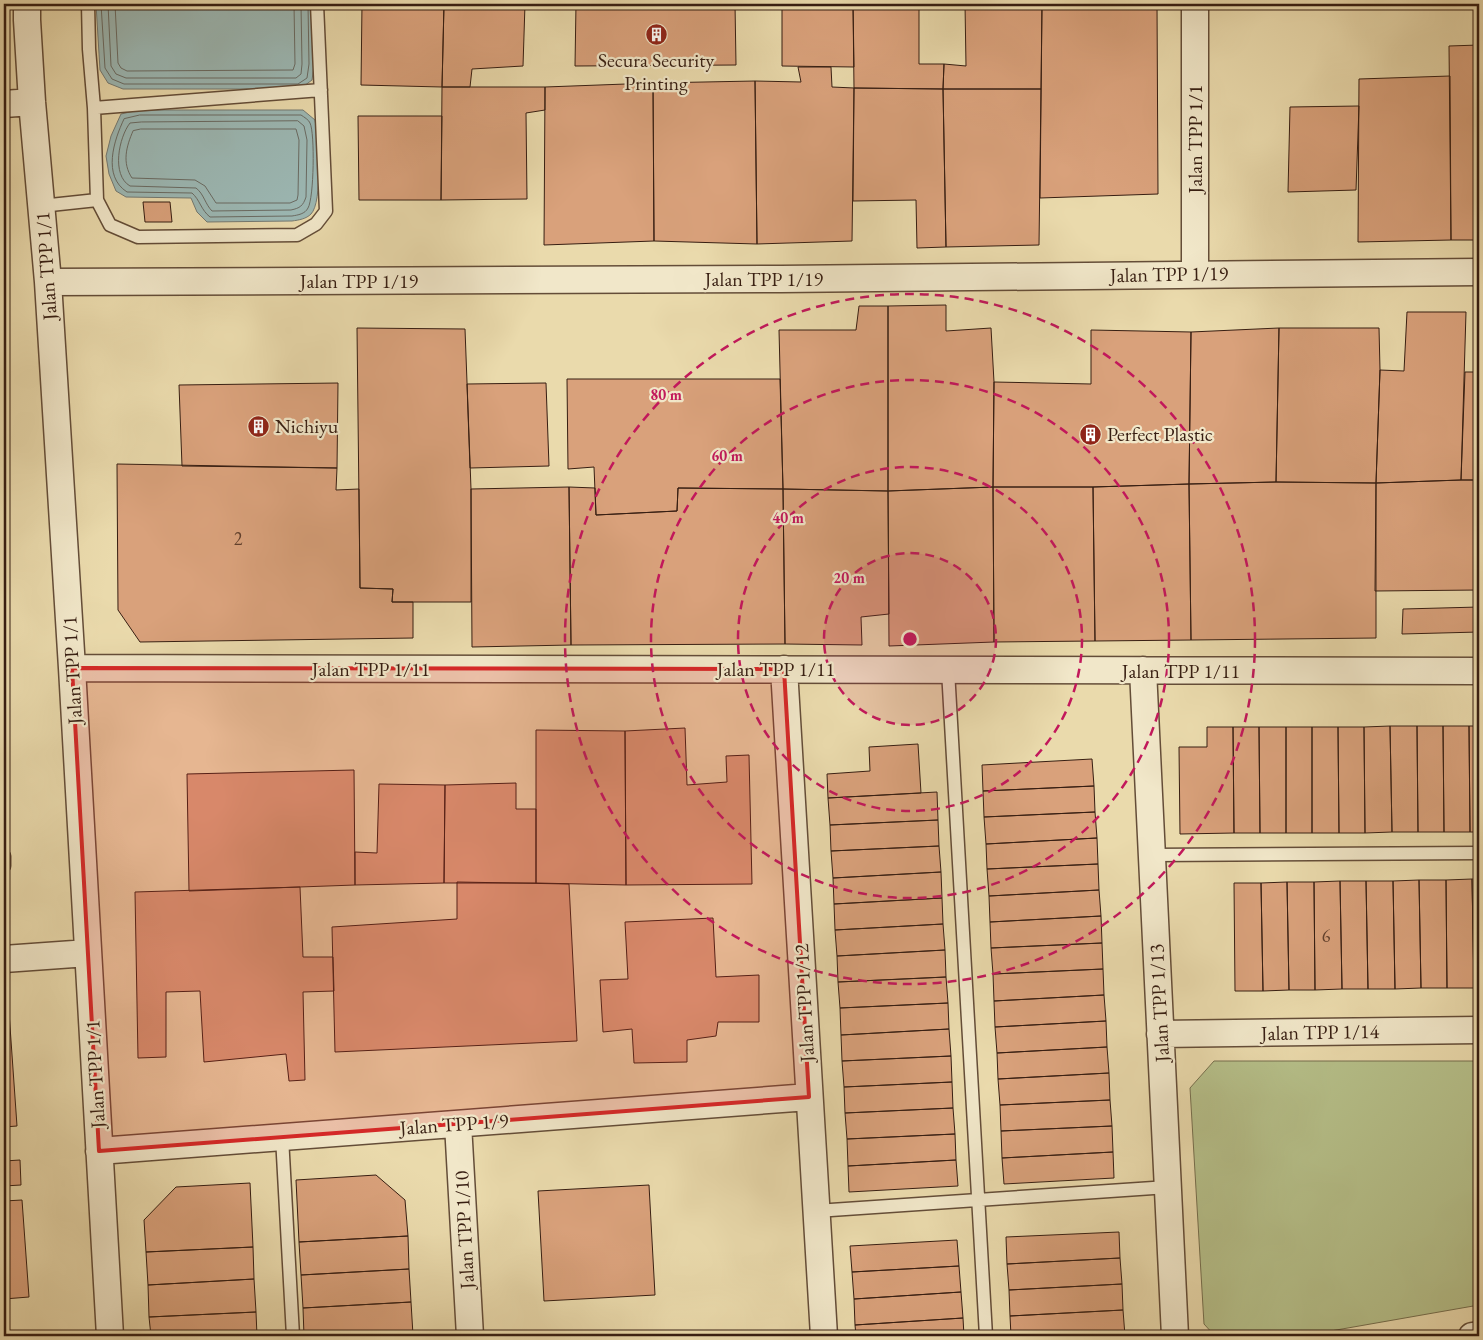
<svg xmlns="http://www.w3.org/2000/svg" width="1483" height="1340" font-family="'EB Garamond',serif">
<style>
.green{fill:#b6c08a;stroke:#766f4e}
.water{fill:#9cb8b4;stroke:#747a73}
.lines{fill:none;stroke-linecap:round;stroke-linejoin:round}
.shore{stroke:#6a6b63;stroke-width:1}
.building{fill:#d9a17b;stroke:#371e12}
.service-casing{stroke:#644d38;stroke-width:15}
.minor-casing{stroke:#644d38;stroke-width:29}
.service{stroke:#f1e7c9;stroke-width:12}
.minor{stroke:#f1e7c9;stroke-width:26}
.marked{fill:#d62828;fill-opacity:0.2;stroke:#d62828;stroke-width:4;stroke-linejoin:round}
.ring{fill:none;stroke:#c2185b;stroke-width:2.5;stroke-dasharray:9 6}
.labels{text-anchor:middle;stroke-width:4.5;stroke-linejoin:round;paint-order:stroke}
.number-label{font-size:18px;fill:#603f2c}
.poi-label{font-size:20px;fill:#371e12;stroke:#f1e7c9;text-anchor:start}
.street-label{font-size:20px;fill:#371e12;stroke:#f1e7c9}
.centre{fill:#c2185b;stroke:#f1e7c9;stroke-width:2.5}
.ring-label{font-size:15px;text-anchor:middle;font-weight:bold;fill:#c2185b;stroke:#f1e7c9;stroke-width:4.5;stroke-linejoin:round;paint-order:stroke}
</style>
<rect width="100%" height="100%" fill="#eadaac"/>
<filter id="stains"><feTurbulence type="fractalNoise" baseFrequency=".004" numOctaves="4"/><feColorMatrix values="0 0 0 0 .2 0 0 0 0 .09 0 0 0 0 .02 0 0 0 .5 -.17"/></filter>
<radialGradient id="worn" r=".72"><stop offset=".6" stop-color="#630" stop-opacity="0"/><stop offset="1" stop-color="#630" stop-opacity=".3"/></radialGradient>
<path class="green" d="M1214 1061H1479V1305L1302 1336H1215L1204 1324 1190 1088Z"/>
<path class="water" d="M96 4H313L314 65 312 80 300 89H123L108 83 100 70Z
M139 110H303L315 120C318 137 323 202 311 214 306 219 299 220 292 221L207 222 197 212 191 198 126 197 116 191 109 174 106 156 111 136 121 114Z"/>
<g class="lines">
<path class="shore" d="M101 4 105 68 112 79 124 84H298L307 78 309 64 308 4
M108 4 111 66 116 74 126 78H296L301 74 302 64 301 4
M115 4 118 63 121 68 127 71 293 70 295 64 294 4
M140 115H301C304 117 309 120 310 123 315 133 314 198 308 208 305 214 298 215 292 216L210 217C201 210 200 200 192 193L127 192C102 176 114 140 124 119Z
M298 121 304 126 307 140 306 197C303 206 300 208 291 210L212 211C205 204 204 194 196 188L130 186C111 175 119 137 130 123L141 122Z
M141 129H296L299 140 298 195 297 200 290 203H216L205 186 195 180 132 178C122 163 126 147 133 131Z"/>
</g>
<path class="building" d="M362 4H444L442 87 361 85Z
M444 4H525L523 66 472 69 470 87H442Z
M576 4H735L736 65 575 66Z
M782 4H853L854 67 782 66Z
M853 4H919V64H944L943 89 854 88Z
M965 4H1042L1041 89H943L944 64 966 66Z
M1042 4H1157L1158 194 1040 198Z
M1479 45V240H1451L1449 46Z
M798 67H831L832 87 854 88 852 241 757 244 755 81 801 82Z
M1450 76 1451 240 1358 242 1359 79Z
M755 81 757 244 654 241 653 83Z
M653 83 654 241 544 245 545 87Z
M442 87H545V110L526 113 527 199 441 200Z
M854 88 943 89 946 247 917 248 916 200 853 201Z
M943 89H1041L1039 245 946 247Z
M1359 106 1356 190 1288 192 1290 107Z
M358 116H442L441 200H359Z
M143 202H170L172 222H145Z
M946 305V331L991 328 994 382 993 487 888 491V306Z
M859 306H888V491L783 489 779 330H856Z
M1407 312H1466L1461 480 1376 483 1380 370 1404 371Z
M357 328 465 329 471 489V602H392L393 589 360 588Z
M1279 328 1276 482 1189 484 1191 332Z
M1279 328H1379L1380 370 1376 483 1276 482Z
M1091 330 1191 332 1189 484 1093 487H993L994 382 1091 384Z
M1465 372H1479V480H1461Z
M567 379H780L783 489 678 488 677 511 596 515 594 467 568 469Z
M338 383 337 468 182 466 179 385Z
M546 383 549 466 470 468 467 384Z
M117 464 337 468 336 490 359 489 360 588 393 589 392 602H413V638L140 642 118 610Z
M1461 480H1479V590L1375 591 1376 483Z
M1276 482 1376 483V638L1191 640 1189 484Z
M1189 484 1191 640 1095 641 1093 487Z
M569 487 571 645 472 647 471 489Z
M569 487 595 488 596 515 677 511 678 488 783 489 785 644 571 645Z
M993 487H1093L1095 641 994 642Z
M993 487 994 642 889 646 888 491Z
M783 489 888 491 889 614 861 617 862 645 785 644Z
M1479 607V632L1402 634 1403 609Z
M1390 726H1417L1418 832H1392Z
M1390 726 1392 832 1365 833 1364 727Z
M1417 726H1443L1444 832H1418Z
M1443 726H1469L1470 832H1444Z
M1469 726H1479V832H1470Z
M1207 727H1233L1234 833 1180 834 1179 747H1207Z
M1233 727H1259L1260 833H1234Z
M1259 727H1286V833H1260Z
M1286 727H1312V833H1286Z
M1312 727H1338L1339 833H1312Z
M1338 727H1364L1365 833H1339Z
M685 728 687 785 727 782 726 756 749 755 752 884 626 885 625 731Z
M536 730 625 731 626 885 536 883Z
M918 744 921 793 828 798 827 774 870 771 869 747Z
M1092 759 1094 786 983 791 982 765Z
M354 770 355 885 189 891 187 774Z
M516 783V809H536V883H444L445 785Z
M379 784 445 785 444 883 355 885V852L377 853Z
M1094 786 1095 812 984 817 983 791Z
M937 792 938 820 830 825 828 798Z
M1095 812 1097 838 986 844 984 817Z
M938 820 939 846 831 851 830 825Z
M1097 838 1098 864 987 869 986 844Z
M939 846 941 872 833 878 831 851Z
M1098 864 1099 890 989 896 987 869Z
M941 872 942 898 834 904 833 878Z
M1472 879H1479V988H1474Z
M1472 879 1474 988H1447L1446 880Z
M1419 880H1446L1447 988H1421Z
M1419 880 1421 988 1395 989 1393 881Z
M1340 881H1366L1368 989H1342Z
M1340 881 1342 989 1315 990 1314 882Z
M1366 881H1393L1395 989H1368Z
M457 882 569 884 577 1041 335 1052 332 927 457 919Z
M1287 882 1289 990 1263 991 1261 883Z
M1287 882H1314L1315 990H1289Z
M1234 883H1261L1263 991H1235Z
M300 887 303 957H333L334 991 303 992 305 1080 289 1081 286 1054 204 1062 200 991 166 992V1057L138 1058 135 892Z
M1099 890 1101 916 990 922 989 896Z
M942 898 943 924 835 930 834 904Z
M1101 916 1102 943 991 948 990 922Z
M713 918 716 977 759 975V1022H718L716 1036 687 1040V1062L634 1063 632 1029 603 1032 600 980 628 979 625 922Z
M943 924 945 950 837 956 835 930Z
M1102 943 1103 969 993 974 991 948Z
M945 950 946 977 838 982 837 956Z
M1103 969 1104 995 994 1001 993 974Z
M946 977 948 1003 840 1008 838 982Z
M1104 995 1106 1021 995 1027 994 1001Z
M948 1003 949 1029 841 1035 840 1008Z
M4 1012H9L17 1126 4 1127Z
M1106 1021 1107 1047 997 1053 995 1027Z
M949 1029 951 1056 842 1061 841 1035Z
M1107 1047 1109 1073 998 1079 997 1053Z
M951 1056 952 1082 844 1087 842 1061Z
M1109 1073 1110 1100 1000 1105 998 1079Z
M952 1082 953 1108 845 1113 844 1087Z
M1110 1100 1112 1126 1001 1131 1000 1105Z
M953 1108 955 1134 847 1139 845 1113Z
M1112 1126 1113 1152 1002 1158 1001 1131Z
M955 1134 956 1160 848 1166 847 1139Z
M1113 1152 1114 1178 1004 1184 1002 1158Z
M20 1160 21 1185 4 1186V1161Z
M956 1160 958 1186 849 1192 848 1166Z
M376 1175 405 1200 408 1236 299 1242 296 1180Z
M250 1183 253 1247 146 1252 144 1220 176 1187Z
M649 1185 655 1295 544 1301 538 1191Z
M22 1200 29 1297 4 1299V1201Z
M1119 1232 1120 1258 1007 1264 1006 1237Z
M408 1236 409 1269 301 1275 299 1242Z
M957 1240 959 1266 852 1272 850 1246Z
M253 1247 254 1279 148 1285 146 1252Z
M1120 1258 1122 1284 1009 1290 1007 1264Z
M959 1266 961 1292 854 1299 852 1272Z
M409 1269 411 1302 303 1308 301 1275Z
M254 1279 256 1312 149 1317 148 1285Z
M1122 1284 1123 1310 1010 1316 1009 1290Z
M961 1292 963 1318 855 1325 854 1299Z
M411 1302 413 1335 304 1336 303 1308Z
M1123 1310 1125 1336H1011L1010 1316Z
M256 1312 257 1336H151L149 1317Z
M963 1318 964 1336H856L855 1325Z"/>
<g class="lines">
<defs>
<path id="service" d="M88 4 89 49 94 108 97 200 110 225 138 237 297 235 316 224 326 211 317 4
M94 108 321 90
M41 206 97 200
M948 670 986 1336
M1152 855 1479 853
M4 856V866
M282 1137 293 1336
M816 1211 1168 1187"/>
<path id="minor" d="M27 4V20L32 102 48 282 72 668 110 1336
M4 104 32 102
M1195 274V4
M48 282 781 279 1479 272
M72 668 1479 671
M784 669 824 1336
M1143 670 1175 1336
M4 959 88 953
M1160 1034 1479 1030
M458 1124 470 1336
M99 1151 809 1097
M1472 1336 1479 1335"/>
</defs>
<use href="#service" class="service-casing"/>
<use href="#minor" class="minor-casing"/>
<use href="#service" class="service"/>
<use href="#minor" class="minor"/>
</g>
<path class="marked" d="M72 668 784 669 809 1097 99 1151Z"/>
<circle cx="910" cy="639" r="86" fill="#c2185b" fill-opacity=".12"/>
<g class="ring">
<circle cx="910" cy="639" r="86"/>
<circle cx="910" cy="639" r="172"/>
<circle cx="910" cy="639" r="259"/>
<circle cx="910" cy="639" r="345"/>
</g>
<defs>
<symbol id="building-disc" viewBox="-11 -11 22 22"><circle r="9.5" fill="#8f2418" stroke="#f1e7c9"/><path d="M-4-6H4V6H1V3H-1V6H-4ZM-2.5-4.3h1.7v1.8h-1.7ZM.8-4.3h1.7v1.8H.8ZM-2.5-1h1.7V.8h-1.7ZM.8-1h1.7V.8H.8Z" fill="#fff"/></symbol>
</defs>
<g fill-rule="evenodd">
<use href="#building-disc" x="644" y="22" width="25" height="25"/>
<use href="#building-disc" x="246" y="414" width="25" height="25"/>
<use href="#building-disc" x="1078" y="422" width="25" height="25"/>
</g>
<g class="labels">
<g class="number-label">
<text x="238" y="545">2</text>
<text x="1326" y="942">6</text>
</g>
<g class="poi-label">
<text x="656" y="67" text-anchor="middle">Secura Security<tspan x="656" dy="23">Printing</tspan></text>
<text x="275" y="433">Nichiyu</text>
<text x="1107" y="441">Perfect Plastic</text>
</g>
<g class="street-label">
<text transform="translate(1195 139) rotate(-90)" y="7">Jalan TPP 1/1</text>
<text transform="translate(46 266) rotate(-94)" y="7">Jalan TPP 1/1</text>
<text transform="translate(1169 274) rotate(-1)" y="7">Jalan TPP 1/19</text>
<text x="764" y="286">Jalan TPP 1/19</text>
<text x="359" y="288">Jalan TPP 1/19</text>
<text x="371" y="676">Jalan TPP 1/11</text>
<text x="776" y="676">Jalan TPP 1/11</text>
<text transform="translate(72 670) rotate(-93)" y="7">Jalan TPP 1/1</text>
<text x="1181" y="678">Jalan TPP 1/11</text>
<text transform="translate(804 1003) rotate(-93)" y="7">Jalan TPP 1/12</text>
<text transform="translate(1159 1003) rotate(-93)" y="7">Jalan TPP 1/13</text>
<text transform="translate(1320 1032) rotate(-1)" y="7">Jalan TPP 1/14</text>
<text transform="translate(95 1074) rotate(-93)" y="7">Jalan TPP 1/1</text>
<text transform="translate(454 1124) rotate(-4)" y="7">Jalan TPP 1/9</text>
<text transform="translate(464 1230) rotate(-93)" y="7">Jalan TPP 1/10</text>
</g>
</g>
<circle cx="910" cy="639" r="8" class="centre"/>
<g class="ring-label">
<text x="666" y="400">80 m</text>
<text x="727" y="461">60 m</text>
<text x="788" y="523">40 m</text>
<text x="849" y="583">20 m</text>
</g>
<rect width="1483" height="1340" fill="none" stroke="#eadaac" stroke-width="20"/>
<rect x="5" y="5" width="1473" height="1330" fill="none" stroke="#371e12" stroke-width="2.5"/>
<rect x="10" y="10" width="1463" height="1320" fill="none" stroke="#371e12"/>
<rect width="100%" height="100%" filter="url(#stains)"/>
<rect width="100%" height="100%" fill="url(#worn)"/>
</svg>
